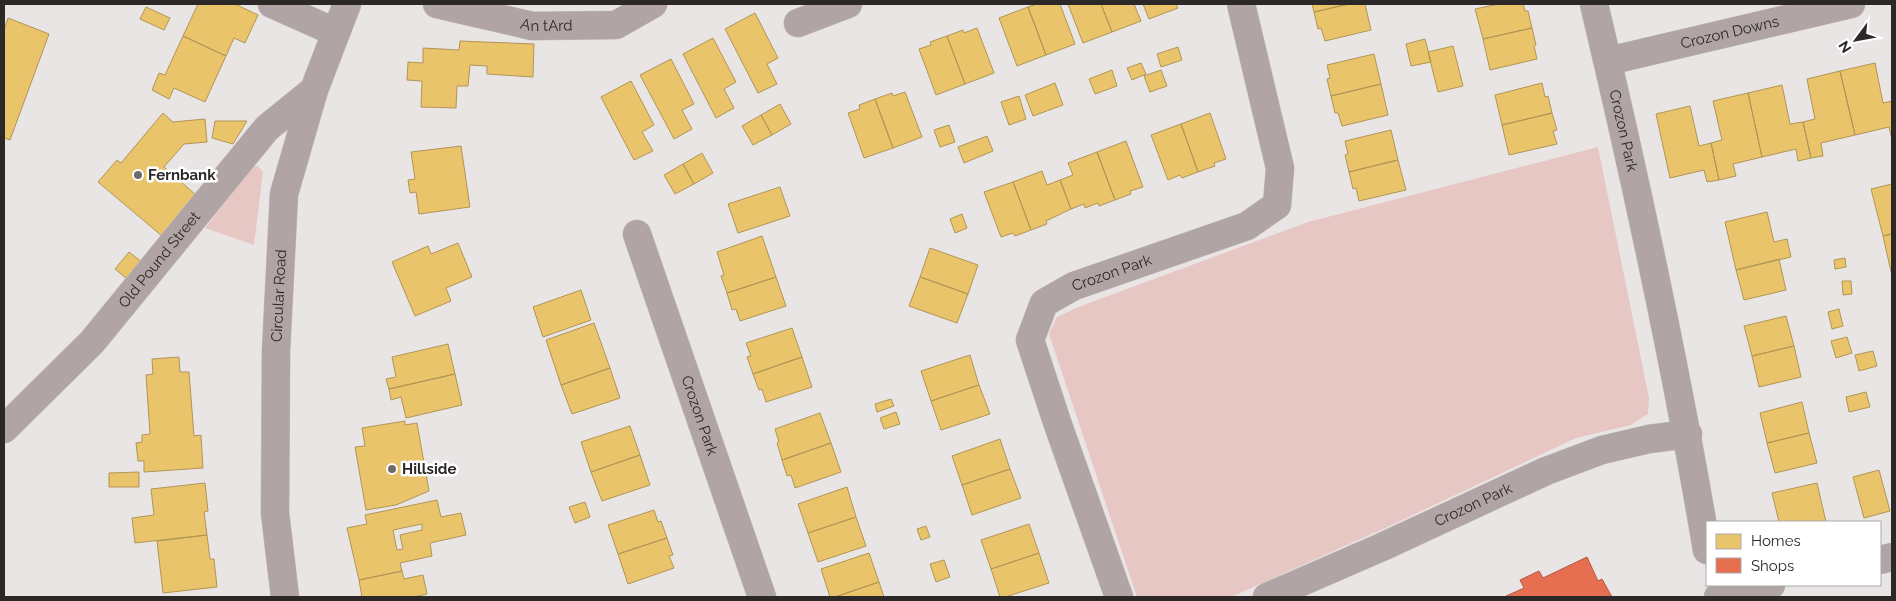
<svg xmlns="http://www.w3.org/2000/svg" width="1896" height="601" font-family="Raleway,sans-serif">
<style>
.green{fill:#e7c7c4}
.homes{fill:#e9c46a;stroke:#b09556;fill-rule:evenodd}
.shops{fill:#e76f51;stroke:#af5a45}
.lines{fill:none;stroke-linecap:round;stroke-linejoin:round}
.minor-casing{stroke:#c3c0c0;stroke-width:29}
.minor{stroke:#b1a4a4;stroke-width:28}
.poi-dot{fill:#6e6a6a;stroke:#fff;stroke-width:2}
.labels{text-anchor:middle;stroke-width:5;stroke-linejoin:round;paint-order:stroke}
.street-label{font-size:15px;fill:#2c2828;stroke:#fff}
.poi-label{font-size:15px;font-weight:bold;fill:#2c2828;stroke:#fff;text-anchor:start}
</style>
<rect width="100%" height="100%" fill="#eae5e5"/>
<path class="green" d="M1598 147 1649 398 1648 414 1631 425 1576 438 1394 524 1231 597H1137L1049 334 1057 317 1081 306 1308 222Z
M258 166 263 172 254 245 205 228 252 167Z"/>
<path class="homes" d="M198 4H235L258 15 245 43 234 38 226 56 183 36Z
M1037 4H1060L1075 44 1046 55 1028 7Z
M1068 4H1101L1112 32 1083 43Z
M1101 4H1134L1141 21 1112 32Z
M1143 4H1176L1178 8 1149 19Z
M1312 4H1349L1314 12Z
M1349 4H1365L1371 30 1325 41 1321 28 1318 29 1314 12Z
M1499 4H1523L1525 11H1528L1532 28 1483 39 1475 9Z
M146 7 170 18 164 30 140 19Z
M1028 7 1046 55 1017 66 999 18Z
M755 13 778 58 767 64 777 84 758 93 725 29Z
M8 18 49 34 10 140 4 138V30Z
M977 28 994 73 965 84 947 36 963 30 964 33Z
M1532 28 1536 45 1534 46 1537 59 1490 70 1483 39Z
M183 36 226 56 205 102 174 88 169 99 152 90 159 73 165 75Z
M947 36 965 84 936 95 919 49 931 45 930 42Z
M713 38 736 82 724 89 734 108 716 118 683 54Z
M1425 39 1431 62 1411 66 1406 44Z
M460 41 534 44 533 77 487 74V66L470 65 468 86H457L456 108 421 107 422 81 407 80 408 62 423 63V48L459 50Z
M1453 46 1463 86 1438 92 1428 52Z
M1178 47 1182 60 1161 67 1157 54Z
M1374 54 1381 84 1331 96 1327 79 1330 78 1327 65Z
M671 59 694 104 682 110 692 129 674 139 640 75Z
M1141 63 1146 74 1132 80 1127 68Z
M1875 63 1883 103 1892 101V140L1889 127 1855 135 1840 71Z
M1112 70 1117 86 1095 94 1089 79Z
M1161 70 1167 86 1150 92 1144 76Z
M1840 71 1855 135 1821 143 1823 156 1811 158 1803 122 1815 119 1807 79Z
M631 81 654 125 642 132 653 151 634 160 601 97Z
M1055 83 1063 105 1033 116 1025 95Z
M1542 83 1545 97 1548 96 1552 113 1502 125 1495 95Z
M1381 84 1388 115 1342 126 1338 113H1335L1331 96Z
M1782 85 1790 124 1803 122 1811 158 1798 161 1796 149 1762 157 1748 93Z
M905 92 922 137 893 148 875 99 892 93 893 96Z
M1748 93 1762 157 1733 164 1736 176 1719 180 1711 143 1722 140 1713 101Z
M1019 96 1026 119 1009 125 1001 102Z
M875 99 893 148 864 158 848 113 860 109 859 105Z
M780 104 791 124 772 135 761 115Z
M1690 106 1699 146 1711 143 1719 180 1707 182 1704 170 1670 178 1656 114Z
M163 113 173 122 205 119 207 142 184 144 164 167 196 195 162 236 98 182 117 160 121 163Z
M1210 113 1226 159 1214 163 1215 166 1198 172 1181 124Z
M1552 113 1557 130 1553 131 1557 144 1509 155 1502 125Z
M761 115 772 135 753 145 742 126Z
M215 121H247L233 144 212 138Z
M1181 124 1198 172 1182 178 1180 175 1168 180 1151 135Z
M949 125 955 142 940 147 934 130Z
M1391 130 1398 160 1349 172 1345 155 1348 154 1345 141Z
M987 136 993 151 964 163 958 147Z
M1126 141 1143 187 1130 191 1131 194 1115 200 1097 152Z
M461 146 470 207 419 214 416 192 410 193 408 180 415 179 411 152Z
M1097 152 1115 200 1099 206 1098 203 1085 208 1084 204 1071 209 1060 180 1073 175 1068 163Z
M702 153 713 173 694 184 683 164Z
M1398 160 1406 190 1359 201 1356 188 1353 189 1349 172Z
M683 164 694 184 675 194 664 175Z
M1042 171 1047 185 1060 180 1071 209 1046 221 1047 224 1031 230 1013 182Z
M1013 182 1031 230 1015 236 1013 233 1001 237 984 192Z
M1892 184V234L1883 236 1871 189Z
M780 187 790 216 738 233 728 204Z
M1767 212 1774 242 1787 239 1791 257 1736 270 1725 222Z
M962 214 967 228 955 233 950 219Z
M1892 234V276L1883 236Z
M762 236 776 277 727 293 721 276 724 275 717 252Z
M458 243 472 277 446 288 451 301 415 316 392 262 428 246 431 254Z
M930 248 978 265 968 294 920 277Z
M129 252 142 262 127 279 115 269Z
M1845 258 1846 267 1835 269 1834 260Z
M1779 259 1786 290 1744 300 1736 270Z
M776 277 786 306 740 321 736 309 732 310 727 293Z
M920 277 968 294 957 323 909 306Z
M1842 281H1851L1852 294 1843 295Z
M581 290 591 320 543 337 533 307Z
M1839 309 1843 326 1832 329 1828 312Z
M1786 316 1794 346 1752 356 1744 326Z
M594 323 610 368 561 385 546 340Z
M792 328 802 357 753 374 747 357 751 356 746 343Z
M1847 337 1852 353 1836 358 1831 341Z
M448 344 455 374 389 389 386 379 396 377 392 357Z
M1794 346 1801 377 1759 387 1752 356Z
M1873 351 1877 366 1859 371 1855 355Z
M970 355 979 385 931 401 921 371Z
M179 357 180 372H189L194 436 201 435 203 468 144 472V461H138L136 443 142 442V435L150 434 146 375 153 374 152 359Z
M802 357 812 387 766 402 762 389 759 390 753 374Z
M610 368 620 398 572 414 561 385Z
M455 374 462 405 406 418 401 397 391 400 389 389Z
M979 385 990 414 941 430 931 401Z
M1866 392 1870 407 1849 412 1846 397Z
M891 399 894 406 877 412 875 404Z
M1802 402 1809 433 1767 443 1760 413Z
M896 412 900 424 884 429 880 418Z
M820 413 831 443 782 460 777 443 779 442 775 429Z
M405 421V425L417 423 429 491 396 505 366 510 355 447 365 446 362 428Z
M630 426 640 455 591 472 581 442Z
M1809 433 1817 463 1775 473 1767 443Z
M1000 439 1010 469 962 485 952 456Z
M831 443 841 472 795 488 791 475 787 476 782 460Z
M640 455 650 485 602 501 591 472Z
M1010 469 1021 498 972 515 962 485Z
M1879 470 1890 511 1864 518 1853 477Z
M139 472V487H109V473Z
M205 483 208 511 204 512 207 535 135 543 132 518 154 515 151 489Z
M1817 483 1826 522H1779L1772 493Z
M847 487 856 517 808 533 798 504Z
M437 500 441 517 461 513 466 535 430 543 432 556 400 563 402 571 359 580 347 528 367 524 365 515ZM422 524V530L400 535 403 549 397 550 393 530Z
M585 502 590 517 575 523 569 507Z
M654 510 658 522 661 521 667 538 618 554 608 525Z
M856 517 866 546 818 562 808 533Z
M1029 524 1039 553 991 569 981 540Z
M926 526 930 537 921 540 917 529Z
M207 535 210 559H214L217 587 163 593 157 541Z
M667 538 673 555 669 556 674 568 628 584 618 554Z
M869 553 879 582 835 597H830L821 569Z
M1039 553 1049 583 1005 597H1000L991 569Z
M944 560 950 577 936 582 930 564Z
M402 571 404 579 423 575 427 594 413 597H362L359 580Z
M879 582 884 597H835Z"/>
<path class="shops" d="M1587 557 1598 581 1602 579 1612 597H1504L1524 588 1520 580 1539 571 1543 578Z"/>
<g class="lines">
<defs>
<g id="minor">
<path d="M272 4 335 32"/>
<path id="s1" d="M437 4 532 26 616 25 653 4"/>
<path id="s2" d="M1594 4C1637 185 1676 366 1707 550"/>
<path d="M798 23 848 4"/>
<path id="s3" d="M1608 61 1851 4"/>
<path id="s4" d="M637 234 762 597"/>
<path id="s5" d="M4 429 92 342 267 128 314 90"/>
<path d="M1880 560 1892 557"/>
<path id="s6" d="M285 597 275 513 276 351 284 194 314 90 347 4"/>
<path id="s7" d="M1119 597 1057 422 1030 340 1044 303 1074 286 1247 226 1277 205 1280 168 1241 4"/>
<path id="s8" d="M1267 597 1382 547 1546 471 1602 450 1649 439 1688 434"/>
<path d="M1718 597 1771 585"/>
</g>
</defs>
<use href="#minor" class="minor-casing"/>
<use href="#minor" class="minor"/>
</g>
<g class="poi-dot">
<circle cx="138" cy="175" r="5"/>
<circle cx="392" cy="469" r="5"/>
</g>
<g class="labels">
<g class="street-label">
<text dy="5" stroke="none"><textPath href="#s1" startOffset="112">An tArd</textPath></text>
<text dy="5" stroke="none"><textPath href="#s3" startOffset="125">Crozon Downs</textPath></text>
<text dy="5" stroke="none"><textPath href="#s2" startOffset="130">Crozon Park</textPath></text>
<text dy="5" stroke="none"><textPath href="#s5" startOffset="230">Old Pound Street</textPath></text>
<text dy="5" stroke="none"><textPath href="#s7" startOffset="386">Crozon Park</textPath></text>
<text dy="5" stroke="none"><textPath href="#s6" startOffset="302">Circular Road</textPath></text>
<text dy="5" stroke="none"><textPath href="#s4" startOffset="192">Crozon Park</textPath></text>
<text dy="5" stroke="none"><textPath href="#s8" startOffset="226">Crozon Park</textPath></text>
</g>
<g class="poi-label">
<text x="148" y="180">Fernbank</text>
<text x="402" y="474">Hillside</text>
</g>
</g>
<rect width="1896" height="601" fill="none" stroke="#2c2828" stroke-width="10"/>
<rect x="1706" y="521" width="175" height="65" fill="#ffffff" stroke="#aba9a9"/>
<rect x="1716" y="534" width="25" height="15" fill="#e9c46a" stroke="#aba9a9"/>
<text x="1751" y="546" font-size="15" fill="#2c2828">Homes</text>
<rect x="1716" y="558" width="25" height="15" fill="#e76f51" stroke="#aba9a9"/>
<text x="1751" y="571" font-size="15" fill="#2c2828">Shops</text>
<g transform="translate(1856 40) rotate(238)" stroke="#ffffff" stroke-width="4" paint-order="stroke">
<path d="M0-4L9 19L0 12L-9 19Z" fill="#2c2828"/>
<text y="-8" font-size="14" font-weight="bold" text-anchor="middle" fill="#2c2828">N</text>
</g>
</svg>
